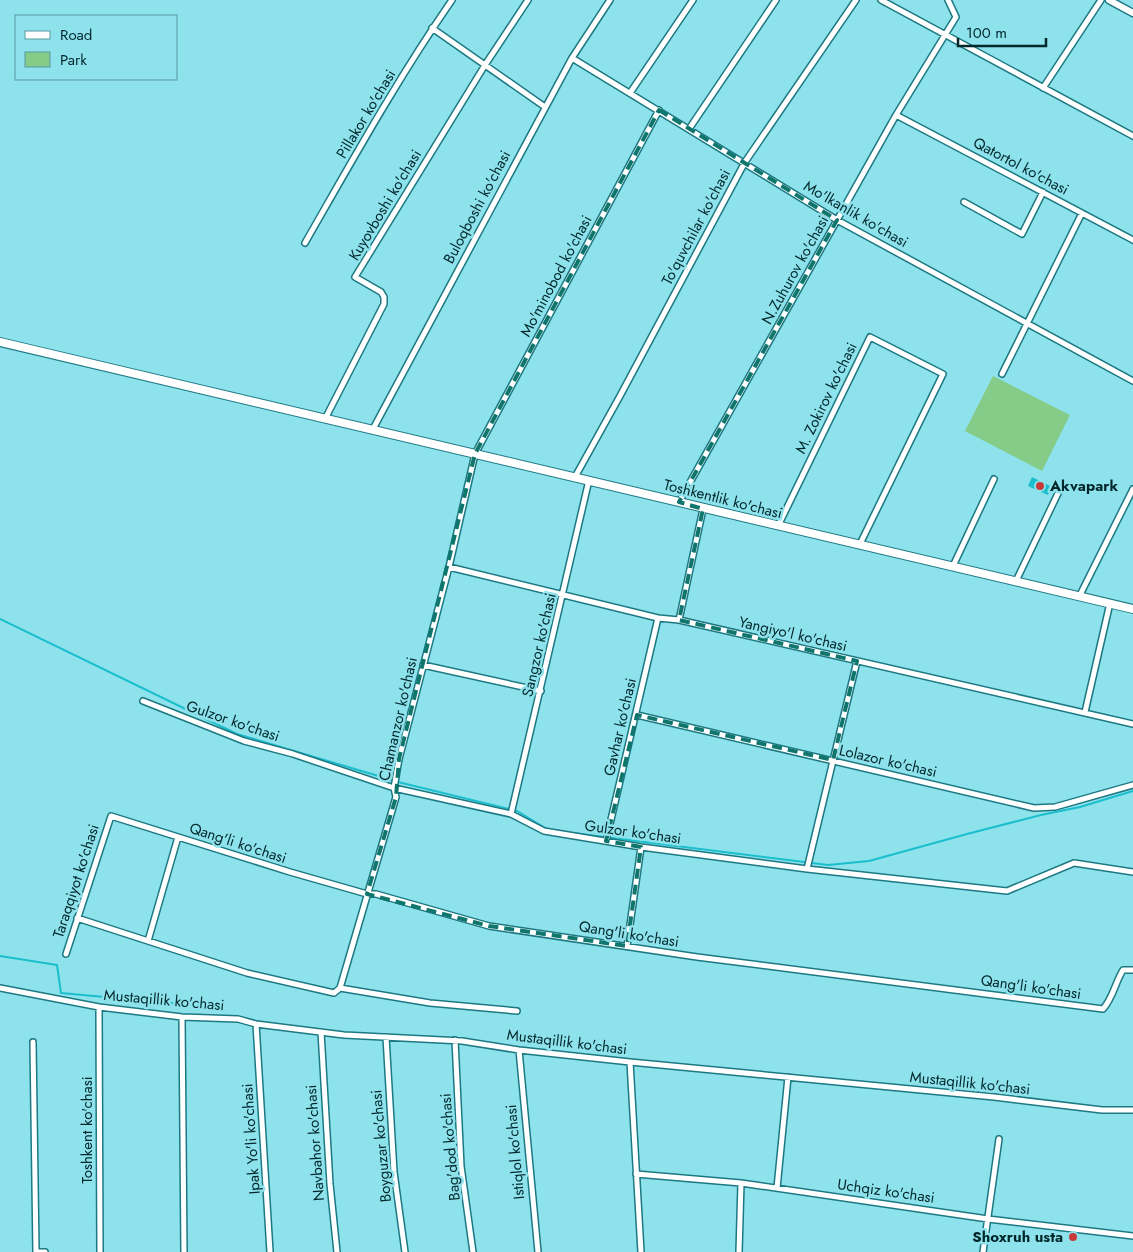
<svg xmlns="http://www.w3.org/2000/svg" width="1133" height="1252" font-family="Jost,sans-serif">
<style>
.green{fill:#85cc89}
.water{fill:#1bbecd}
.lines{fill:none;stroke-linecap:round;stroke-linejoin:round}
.stream{stroke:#1bbecd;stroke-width:2}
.minor-casing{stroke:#1c7982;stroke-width:8}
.tertiary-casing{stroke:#1c7982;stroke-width:9}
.secondary-casing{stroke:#1c7982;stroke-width:10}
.minor{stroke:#fff;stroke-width:5}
.tertiary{stroke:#fff;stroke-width:6}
.secondary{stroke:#fff;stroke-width:8}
.marked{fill:none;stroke:#0f766e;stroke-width:4;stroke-dasharray:10 6;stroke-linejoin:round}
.poi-dot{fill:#c83a39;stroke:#8ee2ec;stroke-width:2}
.labels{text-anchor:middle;stroke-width:5;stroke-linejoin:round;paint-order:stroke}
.street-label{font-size:15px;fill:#01272b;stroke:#8ee2ec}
.poi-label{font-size:15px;font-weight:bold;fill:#01272b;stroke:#8ee2ec;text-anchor:start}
</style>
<rect width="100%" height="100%" fill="#8ee2ec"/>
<path class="green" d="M993 376 1070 415 1042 471 965 431Z"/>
<path class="water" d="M1032 477 1052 487 1048 495 1028 486Z"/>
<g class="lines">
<path class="stream" d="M0 619 237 734 402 783 517 811 547 829
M557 831 828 865 869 861 967 834 1041 815 1080 807 1133 791
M0 956 57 965 61 993 215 1007"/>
<defs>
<path id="minor" d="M881 0 1133 136
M432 28 545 107
M572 58 837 220 1133 381
M1043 88 1101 0
M630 93 693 0
M896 115 1133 240
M689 129 776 0
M964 202 1022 234 1043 192
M305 243C352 161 398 78 452 0
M1002 374 1082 213
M325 419 384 304V297L381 292 355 277 485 65 528 0
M373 429 572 58 610 0
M575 477 620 396 745 162 856 0
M679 502 896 115 956 17 948 0
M778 526 870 337 943 374 860 544
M953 566 994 479
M449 567 658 618 679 620 1133 724
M1016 581 1062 485
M1080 595 1133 489
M679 620 703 509
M423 665 541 691
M143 701 244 741 293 754 394 788 511 814 544 831 641 847 807 869 1007 891 1074 863 1133 872
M1085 712 1110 603
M637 715 1034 808 1055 807 1133 785
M511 814 589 480
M606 841 658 618
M807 869 857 661
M77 918 247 973 334 993 340 988 430 1003 517 1011
M148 941 178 837
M627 946 641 847
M66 954 111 816 290 872 367 894H376L489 926 697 957 1103 1009C1113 998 1115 983 1123 970H1133
M0 988 99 1007 182 1017 238 1019 256 1024 344 1035 462 1041 519 1050 630 1062 994 1097 1102 1110H1133
M340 988 396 797 394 788 399 759 449 567 475 454 659 110
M99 1007 100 1252
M182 1017 184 1252
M256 1024 270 1252
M321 1032 330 1184 337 1252
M386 1037 394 1172 405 1252
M455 1040 461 1166 473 1252
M33 1042 36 1252H45
M519 1050 538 1252
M630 1062 641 1252
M636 1174 741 1183 988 1219 1133 1236
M777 1188 788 1077
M739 1252 741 1183
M983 1252 999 1139"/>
<path id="tertiary" d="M1109 0 1133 13"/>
<path id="secondary" d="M0 342 1133 609"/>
</defs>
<use href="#minor" class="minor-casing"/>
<use href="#tertiary" class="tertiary-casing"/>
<use href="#secondary" class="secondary-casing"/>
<use href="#minor" class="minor"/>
<use href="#tertiary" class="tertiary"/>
<use href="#secondary" class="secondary"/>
</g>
<path class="marked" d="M659 110 837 220 679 502 703 509 679 620 857 661 833 760 637 715 606 841 641 847 627 946 489 926 367 894 396 797 399 759 475 454Z"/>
<g class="poi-dot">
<circle cx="1040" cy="486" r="5"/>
<circle cx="1073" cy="1237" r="5"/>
</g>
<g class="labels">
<g class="street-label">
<text transform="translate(366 114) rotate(-59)" y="5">Pillakor ko'chasi</text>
<text transform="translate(1021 166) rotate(28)" y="5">Qatortol ko'chasi</text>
<text transform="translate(385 205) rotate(-59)" y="5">Kuyovboshi ko'chasi</text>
<text transform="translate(477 207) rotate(-62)" y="5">Buloqboshi ko'chasi</text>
<text transform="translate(856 214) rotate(30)" y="5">Mo'lkanlik ko'chasi</text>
<text transform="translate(696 227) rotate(-62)" y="5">To'quvchilar ko'chasi</text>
<text transform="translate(795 270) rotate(-61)" y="5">N.Zuhurov ko'chasi</text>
<text transform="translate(556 276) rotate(-62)" y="5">Mo'minobod ko'chasi</text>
<text transform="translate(826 398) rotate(-64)" y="5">M. Zokirov ko'chasi</text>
<text transform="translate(723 499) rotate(14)" y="5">Toshkentlik ko'chasi</text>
<text transform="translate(793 634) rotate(13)" y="5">Yangiyo'l ko'chasi</text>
<text transform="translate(539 645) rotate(-77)" y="5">Sangzor ko'chasi</text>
<text transform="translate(398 719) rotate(-77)" y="5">Chamanzor ko'chasi</text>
<text transform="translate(233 721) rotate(19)" y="5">Gulzor ko'chasi</text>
<text transform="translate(620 727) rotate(-77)" y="5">Gavhar ko'chasi</text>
<text transform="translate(888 761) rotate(13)" y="5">Lolazor ko'chasi</text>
<text transform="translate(633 832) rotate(8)" y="5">Gulzor ko'chasi</text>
<text transform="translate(238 843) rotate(18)" y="5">Qang'li ko'chasi</text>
<text transform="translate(76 881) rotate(-72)" y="5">Taraqqiyot ko'chasi</text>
<text transform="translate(629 934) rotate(9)" y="5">Qang'li ko'chasi</text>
<text transform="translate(1031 987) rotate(8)" y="5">Qang'li ko'chasi</text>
<text transform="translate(164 1000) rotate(5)" y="5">Mustaqillik ko'chasi</text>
<text transform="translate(567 1042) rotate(7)" y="5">Mustaqillik ko'chasi</text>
<text transform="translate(970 1083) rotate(6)" y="5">Mustaqillik ko'chasi</text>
<text transform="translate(87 1130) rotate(-90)" y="5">Toshkent ko'chasi</text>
<text transform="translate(251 1139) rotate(-94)" y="5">Ipak Yo'li ko'chasi</text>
<text transform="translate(315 1143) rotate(-94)" y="5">Navbahor ko'chasi</text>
<text transform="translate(381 1146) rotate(-95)" y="5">Boyguzar ko'chasi</text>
<text transform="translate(450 1147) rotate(-95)" y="5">Bag'dod ko'chasi</text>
<text transform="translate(515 1152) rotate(-95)" y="5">Istiqlol ko'chasi</text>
<text transform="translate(886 1191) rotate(8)" y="5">Uchqiz ko'chasi</text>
</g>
<g class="poi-label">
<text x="1050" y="491">Akvapark</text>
<text x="1063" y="1242" text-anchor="end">Shoxruh usta</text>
</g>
</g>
<rect x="15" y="15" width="162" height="65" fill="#8ee2ec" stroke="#56979f"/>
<rect x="25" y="31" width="25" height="8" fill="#ffffff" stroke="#56979f"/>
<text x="60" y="40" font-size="15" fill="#01272b">Road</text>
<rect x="25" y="52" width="25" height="15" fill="#85cc89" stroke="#56979f"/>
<text x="60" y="65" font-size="15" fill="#01272b">Park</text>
<path d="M958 38v8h88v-8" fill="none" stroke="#01272b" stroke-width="2.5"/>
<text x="966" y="38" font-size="15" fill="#01272b" stroke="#8ee2ec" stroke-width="4" paint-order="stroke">100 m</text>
</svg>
